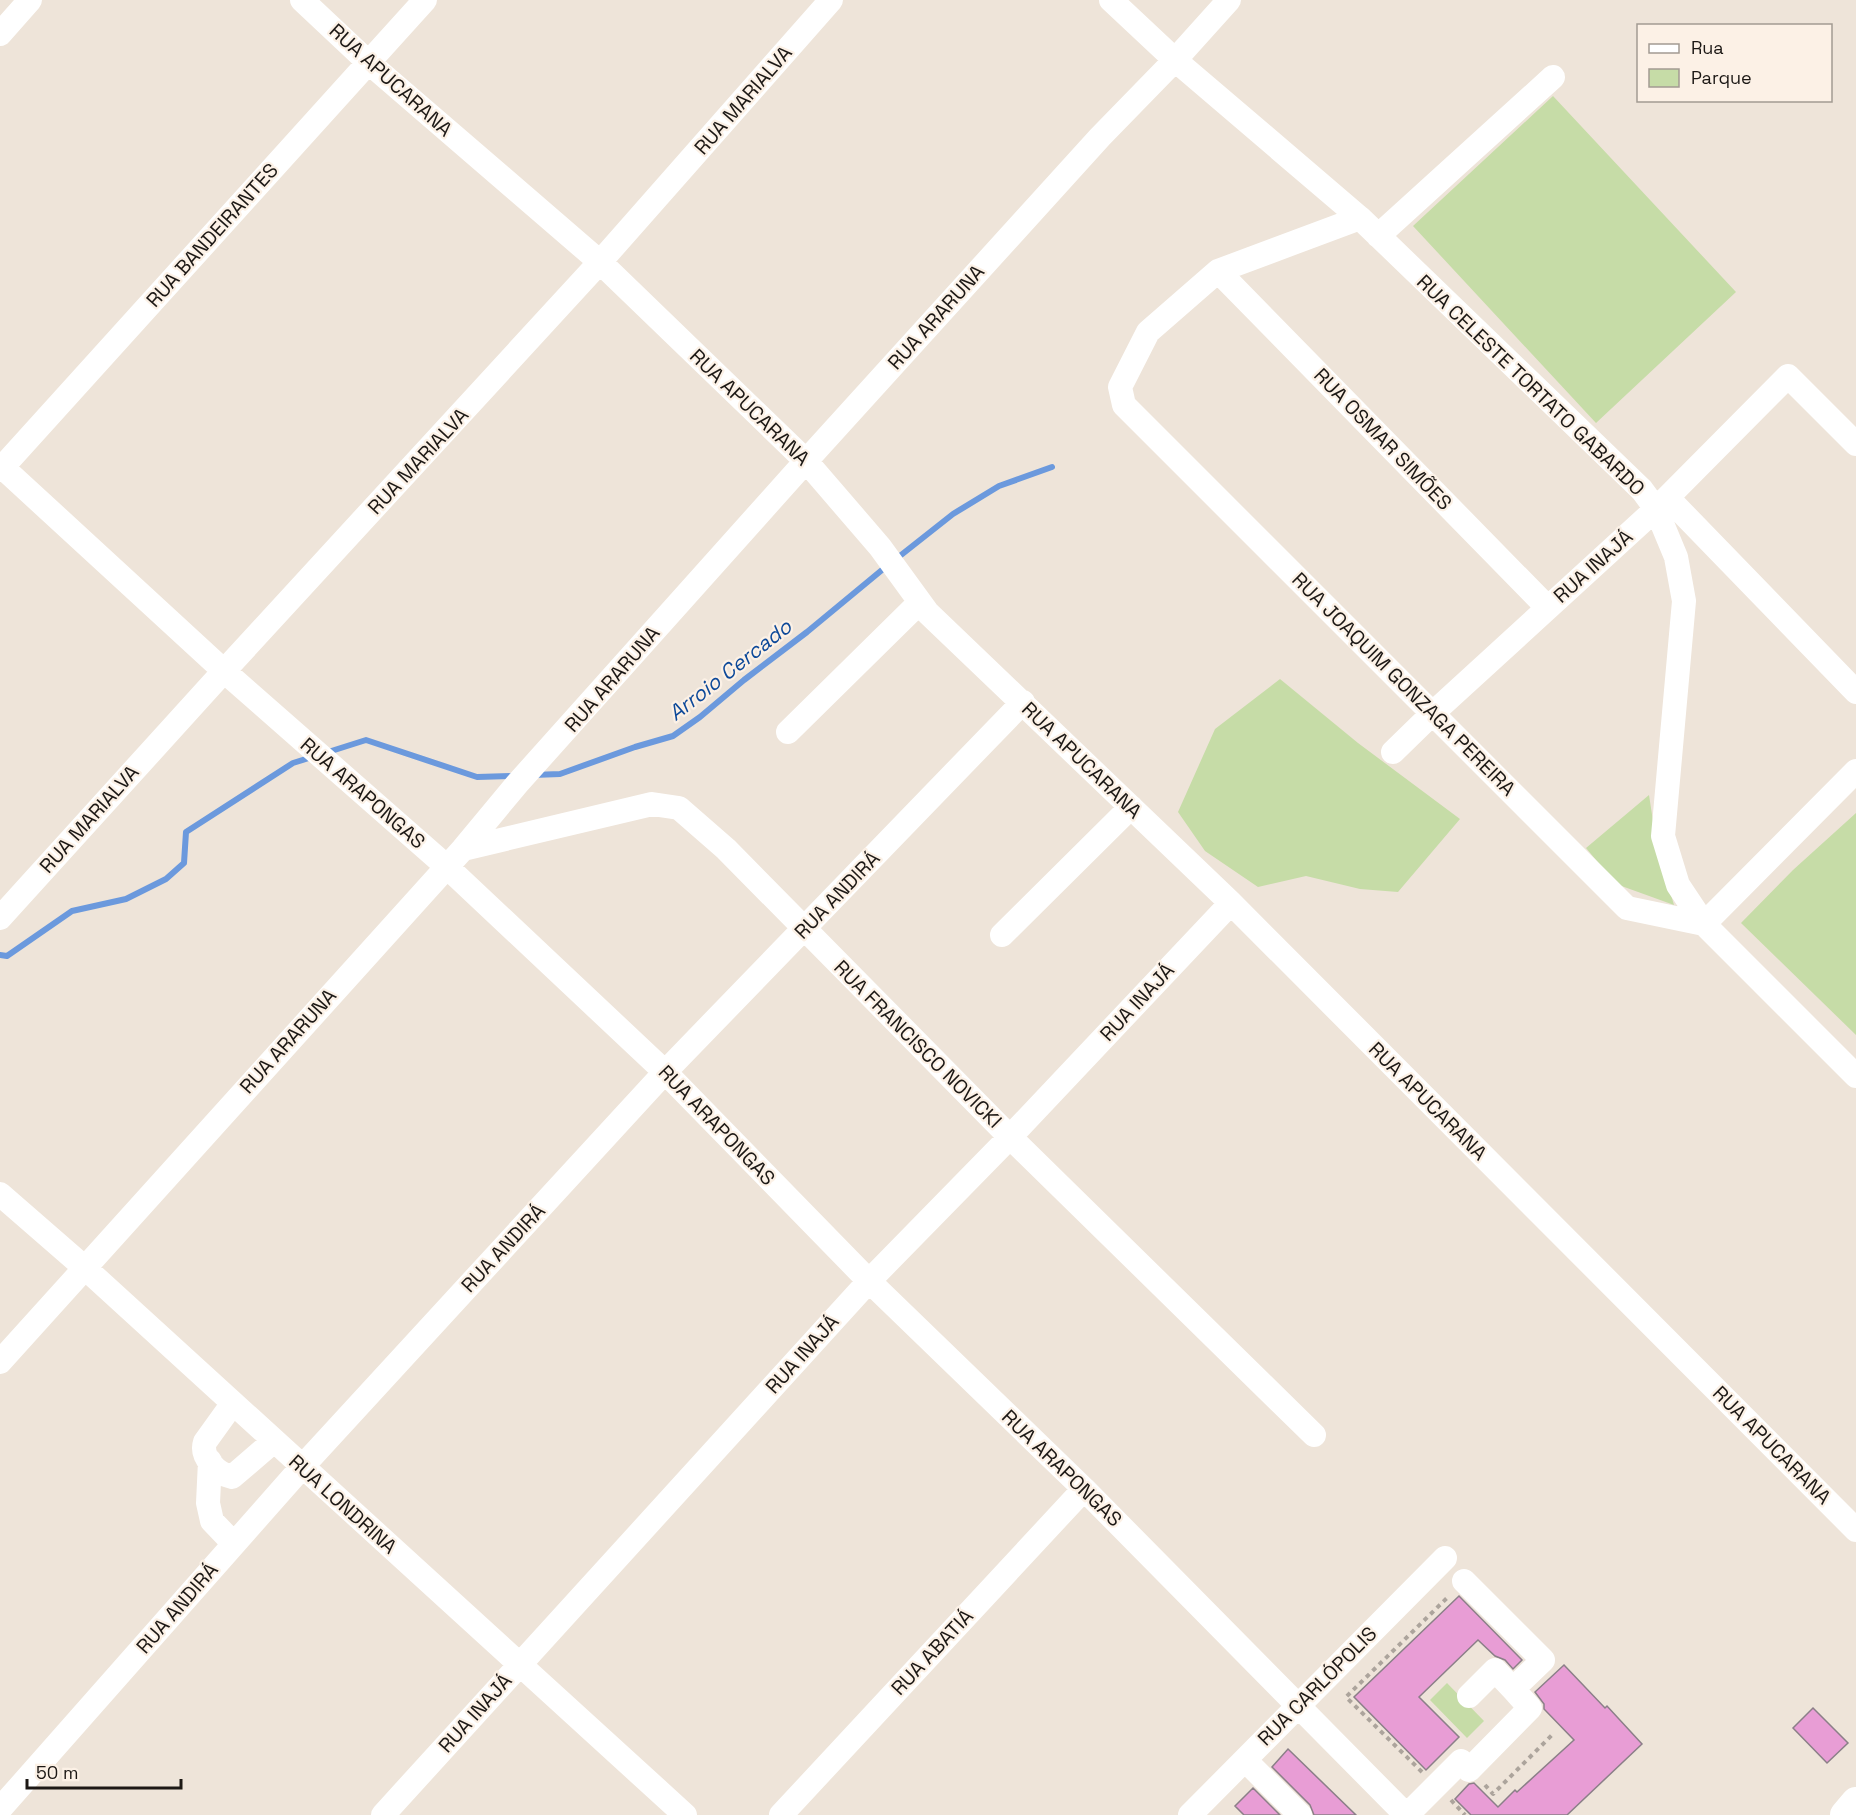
<svg xmlns="http://www.w3.org/2000/svg" width="1856" height="1815" font-family="'Space Grotesk',sans-serif">
<style>
.green{fill:#c6dca7}
.lines{fill:none;stroke-linecap:round;stroke-linejoin:round}
.stream{stroke:#6b99dd;stroke-width:6}
.building{fill:#e89dd5;stroke:#8b7f88;stroke-width:1.5}
.path{stroke:#aca49c;stroke-width:4;stroke-dasharray:4.5 4.5;stroke-linecap:butt}
.minor{stroke:#fff;stroke-width:24}
.major{stroke:#fff;stroke-width:30}
.labels{text-anchor:middle;stroke-width:4.5;stroke-linejoin:round;paint-order:stroke}
.street-label{font-size:20px;fill:#1c1815;stroke:#fcf1e6}
.water-label{font-size:21px;font-style:italic;fill:#0d4999;stroke:#fcf1e6}
</style>
<rect width="100%" height="100%" fill="#eee4d9"/>
<path class="green" d="M1553 96 1736 292 1596 423 1413 226Z
M1280 679 1358 743 1460 819 1398 892 1360 889 1306 876 1258 887 1205 851 1178 812 1215 729Z
M1649 795 1657 847 1674 905 1616 884 1586 848Z
M1856 813V1035L1741 923 1793 870Z
M1447 1683 1484 1721 1467 1738 1430 1700Z"/>
<g class="lines">
<path class="stream" d="M896 559 953 514 999 486 1052 467
M325 753 366 740 477 777 514 776
M533 775 560 774 635 747 673 736 700 717 744 680 807 632 888 565
M0 955 7 956 72 911 126 899 166 879 184 863 186 832 293 763 312 757"/>
</g>
<path class="building" d="M1459 1596 1522 1660 1513 1669 1505 1660 1495 1656 1478 1640 1419 1697 1459 1737 1426 1770 1354 1697Z
M1564 1665 1605 1708 1607 1706 1642 1744 1567 1815H1471L1455 1799 1469 1784 1474 1783 1498 1807 1515 1790 1517 1792 1574 1740 1544 1709V1704L1535 1692Z
M1813 1708 1848 1743 1827 1763 1793 1728Z
M1288 1749 1356 1815H1314L1310 1805 1272 1767Z
M1253 1788 1280 1815H1244L1235 1806Z"/>
<g class="lines">
<path class="path" d="M1422 1772 1346 1697 1449 1596
M1485 1785 1493 1794 1554 1733
M1451 1800 1465 1815"/>
<path class="minor" d="M302 0 368 62 600 262 806 461 880 547 928 613 1231 903 1856 1530
M1111 0 1175 60 1360 218 1642 490 1656 509 1676 557 1684 601 1663 836 1678 885 1704 924 1856 1076
M0 34 30 0
M1360 218 1218 271 1148 332 1120 387 1124 405 1627 908 1704 924
M1378 236 1553 77
M1218 271 1547 607
M0 465 224 671 446 866 665 1072 869 1281 1084 1489 1406 1815
M0 470 425 0
M1668 498 1856 692
M788 732 919 603
M1393 752 1433 713 1656 509 1788 376 1856 444
M463 849 652 804 679 808 726 849 1010 1137 1314 1435
M0 918 224 671 600 262 831 0
M1704 924 1856 771
M1002 935 1131 807
M0 1194 85 1268 685 1815
M0 1362 463 849 517 784 806 461 1100 137 1175 60 1229 0
M233 1403 205 1442C200 1457 217 1474 232 1477L274 1441
M210 1461 208 1503 212 1521 234 1544
M1469 1696 1495 1670 1513 1689
M1245 1760 1300 1815
M0 1809 302 1467 665 1072 1023 702
M383 1815 869 1281 1010 1137 1231 903
M781 1815 1084 1489
M1190 1815 1445 1558
M1407 1815 1461 1761 1469 1770 1530 1708 1513 1689 1543 1660 1464 1581"/>
<path class="major" d="M1845 1815 1856 1802"/>
</g>
<g class="labels">
<g class="street-label">
<text transform="translate(391 80) rotate(42)" y="7">RUA APUCARANA</text>
<text transform="translate(743 100) rotate(-49)" y="7">RUA MARIALVA</text>
<text transform="translate(212 235) rotate(-48)" y="7">RUA BANDEIRANTES</text>
<text transform="translate(936 317) rotate(-48)" y="7">RUA ARARUNA</text>
<text transform="translate(1531 385) rotate(44)" y="7">RUA CELESTE TORTATO GABARDO</text>
<text transform="translate(750 407) rotate(44)" y="7">RUA APUCARANA</text>
<text transform="translate(1383 439) rotate(46)" y="7">RUA OSMAR SIMÕES</text>
<text transform="translate(418 461) rotate(-47)" y="7">RUA MARIALVA</text>
<text transform="translate(1593 566) rotate(-42)" y="7">RUA INAJÁ</text>
<text transform="translate(612 679) rotate(-49)" y="7">RUA ARARUNA</text>
<text transform="translate(1404 684) rotate(45)" y="7">RUA JOAQUIM GONZAGA PEREIRA</text>
<text transform="translate(1082 760) rotate(44)" y="7">RUA APUCARANA</text>
<text transform="translate(363 793) rotate(41)" y="7">RUA ARAPONGAS</text>
<text transform="translate(89 819) rotate(-48)" y="7">RUA MARIALVA</text>
<text transform="translate(837 895) rotate(-46)" y="7">RUA ANDIRÁ</text>
<text transform="translate(1137 1002) rotate(-47)" y="7">RUA INAJÁ</text>
<text transform="translate(288 1041) rotate(-48)" y="7">RUA ARARUNA</text>
<text transform="translate(918 1044) rotate(45)" y="7">RUA FRANCISCO NOVICKI</text>
<text transform="translate(1428 1101) rotate(45)" y="7">RUA APUCARANA</text>
<text transform="translate(717 1125) rotate(46)" y="7">RUA ARAPONGAS</text>
<text transform="translate(503 1248) rotate(-47)" y="7">RUA ANDIRÁ</text>
<text transform="translate(802 1354) rotate(-48)" y="7">RUA INAJÁ</text>
<text transform="translate(1772 1445) rotate(45)" y="7">RUA APUCARANA</text>
<text transform="translate(1062 1468) rotate(44)" y="7">RUA ARAPONGAS</text>
<text transform="translate(343 1504) rotate(42)" y="7">RUA LONDRINA</text>
<text transform="translate(177 1608) rotate(-49)" y="7">RUA ANDIRÁ</text>
<text transform="translate(932 1652) rotate(-47)" y="7">RUA ABATIÁ</text>
<text transform="translate(1317 1686) rotate(-45)" y="7">RUA CARLÓPOLIS</text>
<text transform="translate(475 1713) rotate(-48)" y="7">RUA INAJÁ</text>
</g>
<g class="water-label">
<text transform="translate(730 670) rotate(-38)" y="7">Arroio Cercado</text>
</g>
</g>
<rect x="1637" y="24" width="195" height="78" fill="#fcf1e6" stroke="#a29a92" stroke-width="1.5"/>
<rect x="1649" y="44" width="30" height="9" fill="#ffffff" stroke="#a29a92" stroke-width="1.5"/>
<text x="1691" y="54" font-size="18" fill="#1c1815">Rua</text>
<rect x="1649" y="69" width="30" height="18" fill="#c6dca7" stroke="#a29a92" stroke-width="1.5"/>
<text x="1691" y="84" font-size="18" fill="#1c1815">Parque</text>
<path d="M27 1779v9h154v-9" fill="none" stroke="#1c1815" stroke-width="3"/>
<text x="36" y="1779" font-size="18" fill="#1c1815" stroke="#fcf1e6" stroke-width="4.5" paint-order="stroke">50 m</text>
</svg>
